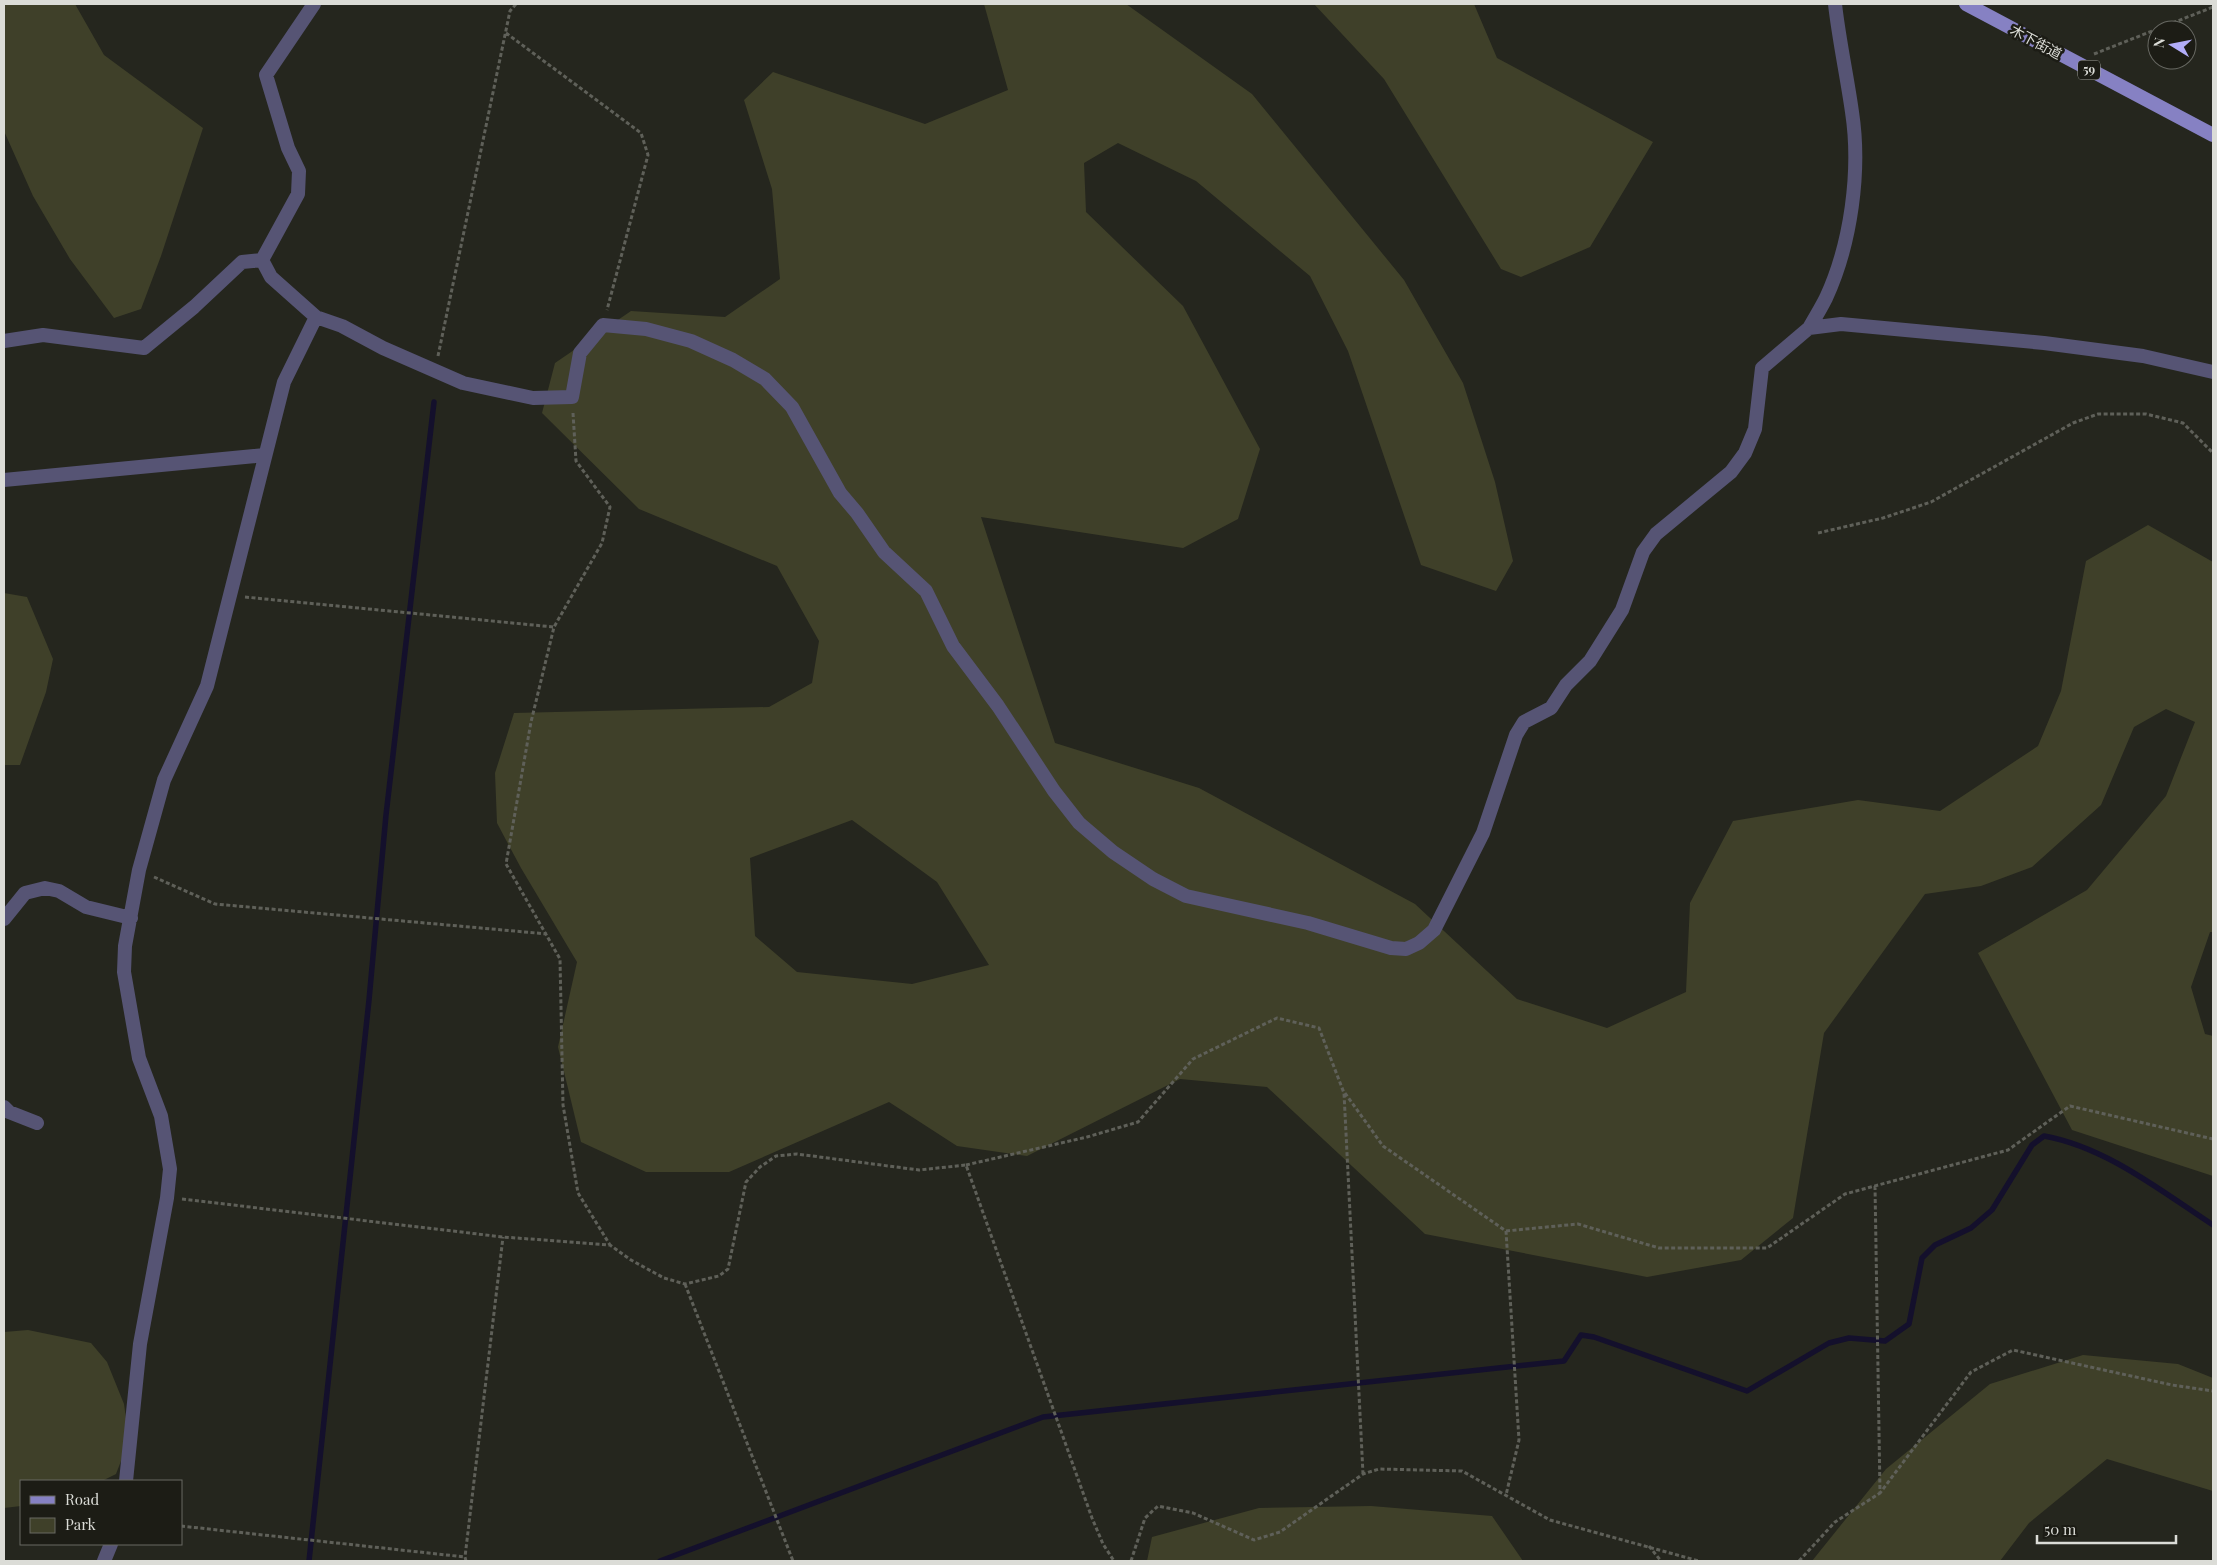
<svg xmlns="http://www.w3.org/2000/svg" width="2217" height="1565" font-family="'Playfair Display','Noto Sans JP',serif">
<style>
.green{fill:#3f4029;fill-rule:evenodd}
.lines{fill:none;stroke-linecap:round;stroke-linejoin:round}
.stream{stroke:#14102c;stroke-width:5.5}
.path{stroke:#5f6059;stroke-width:3;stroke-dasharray:4 2.5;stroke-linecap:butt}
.minor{stroke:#565474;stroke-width:14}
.primary{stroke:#8681c3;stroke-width:14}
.labels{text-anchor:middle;stroke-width:5;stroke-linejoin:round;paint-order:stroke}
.shield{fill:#1c1c15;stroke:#a2a29d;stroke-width:1}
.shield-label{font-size:12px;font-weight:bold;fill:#dbdcd7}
.street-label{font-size:14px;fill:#dbdcd7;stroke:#1c1c15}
</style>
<rect width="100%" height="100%" fill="#25261e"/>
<path class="green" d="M4 4H75L104 55 203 128 161 256 141 309 114 318 70 259 33 196 4 131Z
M984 4H1126L1252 94 1404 280 1463 383 1495 482 1513 561 1496 591 1421 565 1348 351 1310 276 1196 181 1118 143 1084 163 1086 212 1183 306 1260 449 1238 519 1183 548 981 517 1055 743 1199 788 1415 904 1517 999 1607 1028 1686 992 1690 903 1733 821 1858 800 1940 811 2038 746 2061 691 2086 561 2148 525 2213 562V932H2210L2191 987 2205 1034 2213 1036V1176L2072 1130 1978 953 2087 890 2166 796 2195 722 2166 709 2134 727 2101 805 2032 867 1981 886 1925 894 1824 1033 1793 1218 1741 1260 1647 1277 1425 1234 1267 1087 1180 1079 1027 1156 957 1146 889 1102 729 1172H646L581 1142 558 1047 577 962 521 868 497 823 495 773 514 713 769 707 812 683 819 641 777 566 639 509 542 413 555 363 631 311 725 317 780 279 772 189 744 100 773 72 925 124 1008 90ZM852 820 937 882 989 965 912 984 797 972 755 936 750 858Z
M1314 4H1474L1497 58 1653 142 1590 247 1521 277 1501 269 1384 79Z
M4 593 27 597 53 659 46 692 20 765H4Z
M28 1330 91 1343 107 1362 124 1404 129 1440 116 1474 102 1481H21V1506L4 1508V1332Z
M2083 1355 2178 1364 2213 1378V1491L2107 1459 2029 1523 2000 1561H1812L1886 1469 1990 1384Z
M1371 1506 1492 1516 1523 1561H1147L1152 1537 1259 1508Z"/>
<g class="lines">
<path class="stream" d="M309 1561 369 1000 386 815 434 402
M660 1561 1043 1417 1564 1361 1581 1335 1594 1337 1747 1391 1829 1343 1849 1338 1885 1341 1909 1324 1922 1258 1935 1245 1971 1228 1992 1210 2032 1145 2044 1136C2106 1147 2161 1191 2213 1225"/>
<path class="path" d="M506 33 641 133 648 155 607 310
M2094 54 2213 7
M438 356 510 11 516 4
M573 413 576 461 610 507 602 543 554 627 531 722 506 864 560 959 563 1105 578 1193 610 1245
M1818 533 1883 518 1931 502 2073 423 2098 414H2146L2183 423 2213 453
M245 597 554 627
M154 877 215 904 547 934
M1345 1093 1383 1146 1506 1231 1519 1440 1506 1495
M966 1165 1087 1137 1138 1122 1193 1059 1277 1018 1319 1028 1344 1093 1363 1474
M1875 1186 1880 1493 1971 1372 2013 1350 2172 1385 2213 1391
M182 1199 503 1237 610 1245 631 1260 664 1278 685 1284 719 1276 728 1269 746 1182 760 1167 776 1156 797 1154 919 1170 966 1165 1092 1518 1103 1544 1114 1561
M1506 1231 1578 1224 1659 1248H1767L1845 1194 2008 1150 2070 1106 2213 1139
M685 1284 793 1561
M181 1526 465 1557
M1649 1546 1661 1561
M466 1561 465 1557 503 1237
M1131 1561 1145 1518 1158 1506 1193 1513 1254 1540 1280 1532 1363 1474 1379 1469 1462 1471 1550 1520 1699 1561
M1799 1561 1835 1522 1880 1493"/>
<path class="minor" d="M262 260 271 277 316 317 342 326 383 348 463 383 533 398 572 397 580 353 603 325 646 329 691 341 733 360 765 379 792 407 840 493 857 513 884 552 926 591 953 646 998 706 1054 791 1079 823 1113 852 1153 879 1186 896 1308 923 1391 948 1406 949 1419 943 1434 930 1483 833 1516 735 1524 722 1551 708 1566 685 1590 661 1622 610 1643 552 1656 534 1731 472 1745 453 1755 429 1762 368 1809 328 1841 324 2044 343 2143 356 2213 372
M262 260 298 194 299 171 288 148 266 75 314 4
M1809 328C1815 318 1821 308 1826 298 1851 244 1861 171 1852 112 1847 76 1839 40 1835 4
M4 341 43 335 144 348 194 307 242 262 262 260
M4 480 265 455
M4 919 25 893 45 888 59 891 86 907 131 918
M4 1107 9 1112 37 1123
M126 1481 140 1344 167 1198 170 1169 161 1116 139 1058 124 972 125 946 139 870 164 780 207 686 284 382 316 317
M104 1561 111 1544"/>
<path class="primary" d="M1966 4 2213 135"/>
</g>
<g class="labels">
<rect class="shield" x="2078" y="60.5" width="22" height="19" rx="4"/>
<g class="shield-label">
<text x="2089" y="74">59</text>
</g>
<g class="street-label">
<text transform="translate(2036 42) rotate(28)" y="5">木下街道</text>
</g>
</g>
<rect width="2217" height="1565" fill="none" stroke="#dbdcd7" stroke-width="10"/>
<rect x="20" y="1480" width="162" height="65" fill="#1c1c15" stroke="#686963"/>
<rect x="30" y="1496" width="25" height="8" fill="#8681c3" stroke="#686963"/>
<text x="65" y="1505" font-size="15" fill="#dbdcd7">Road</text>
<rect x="30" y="1518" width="25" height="15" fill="#3f4029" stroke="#686963"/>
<text x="65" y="1530" font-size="15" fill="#dbdcd7">Park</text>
<g transform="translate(2172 45) rotate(280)"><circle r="24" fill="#1c1c15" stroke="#686963"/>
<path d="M0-4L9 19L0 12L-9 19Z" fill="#b2adf9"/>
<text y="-8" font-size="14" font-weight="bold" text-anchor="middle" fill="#dbdcd7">N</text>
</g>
<path d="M2037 1535v8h139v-8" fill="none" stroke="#dbdcd7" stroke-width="2.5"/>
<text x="2044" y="1535" font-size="15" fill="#dbdcd7" stroke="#1c1c15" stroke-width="4" paint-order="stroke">50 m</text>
</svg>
